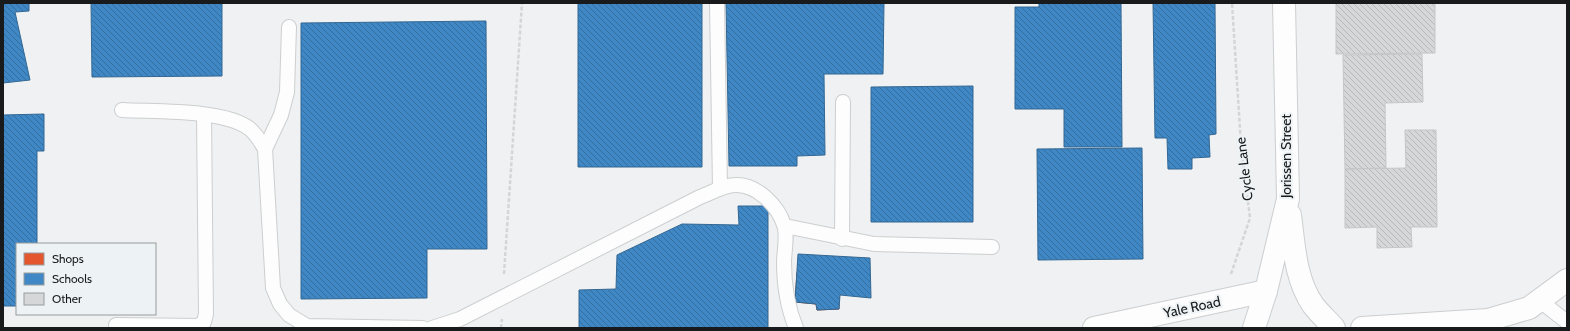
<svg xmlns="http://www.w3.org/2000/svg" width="1570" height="331" font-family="Cabin,sans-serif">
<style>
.shops{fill:url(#shops-back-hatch);stroke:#a74528}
.schools{fill:url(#schools-back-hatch);stroke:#336792}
.building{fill:url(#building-back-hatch);stroke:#c4c6c7}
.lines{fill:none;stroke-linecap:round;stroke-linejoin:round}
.service-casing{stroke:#cccecf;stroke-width:16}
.minor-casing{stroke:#cccecf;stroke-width:24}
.secondary-casing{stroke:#cccecf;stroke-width:24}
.path{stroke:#d5d5d5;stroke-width:2.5;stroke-dasharray:4 2;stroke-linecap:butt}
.service{stroke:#fdfdfd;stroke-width:14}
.minor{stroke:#fdfdfd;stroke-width:22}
.secondary{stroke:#fdfdfd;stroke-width:22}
.labels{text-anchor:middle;stroke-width:4;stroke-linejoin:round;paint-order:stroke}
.street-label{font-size:14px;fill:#181a1b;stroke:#edf2f5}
</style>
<defs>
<pattern id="shops-back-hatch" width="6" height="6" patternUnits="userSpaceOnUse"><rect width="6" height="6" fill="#e4572e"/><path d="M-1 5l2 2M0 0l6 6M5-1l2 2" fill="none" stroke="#b84726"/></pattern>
<pattern id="schools-back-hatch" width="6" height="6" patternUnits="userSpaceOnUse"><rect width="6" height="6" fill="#3f88c5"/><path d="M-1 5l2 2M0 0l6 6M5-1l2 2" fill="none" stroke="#346e9f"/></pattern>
<pattern id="building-back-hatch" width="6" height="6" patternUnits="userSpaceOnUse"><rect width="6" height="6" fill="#d6d7d9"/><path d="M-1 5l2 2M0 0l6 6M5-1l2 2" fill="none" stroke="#b7b8ba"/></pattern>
</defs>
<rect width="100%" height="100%" fill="#eff1f3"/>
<path class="shops" d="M797 272 839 274V309L817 310 816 304 795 302Z"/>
<path class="schools" d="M3 3H29V11L15 12 30 80 3 83Z
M91 3H222V76L92 77Z
M578 3H702V167H578Z
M726 3H884L883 74H824L825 155 797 156V166H729Z
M1039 3H1121L1122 147H1064V109H1015V7H1039Z
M1153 3H1215L1216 134 1209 135 1210 157 1192 158V169H1168L1167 138H1155Z
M486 21 487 249H427V298L301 299V23Z
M973 86V222H871V87Z
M44 114V151H37V244H17V306H3V115Z
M1142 148 1143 259 1038 260 1037 149Z
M738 206H768V328H579V290L616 289 617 255 682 224 739 225Z
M798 254 870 258 871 298 840 295 839 309 817 310 816 304 795 302Z"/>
<path class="building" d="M1336 3H1435V53L1336 54Z
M1422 54 1423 102 1385 103 1386 168 1345 169 1343 55Z
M1405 130H1436L1437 227H1411L1412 247 1377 248V227L1345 228V169L1406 168Z"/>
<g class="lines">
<defs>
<path id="service" d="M717 3 720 189
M122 110C155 112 225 109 250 129 257 135 260 141 265 149L273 288 280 304 289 315 307 326 423 328
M265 149 281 115 287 92 289 27
M785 226 874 244 992 247
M842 239 843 102
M1539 300 1567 322
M116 325 198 326 204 322 206 314 204 115
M432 328 460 319 700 197C711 193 724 185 735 185 757 184 778 206 784 225 788 235 784 251 784 262 784 286 787 306 796 328"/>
<path id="minor" d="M1094 328 1266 291"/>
<path id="secondary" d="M1290 215C1294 245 1295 279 1313 305 1319 313 1327 320 1334 328
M1254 328 1266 291 1288 199 1284 3
M1362 328 1488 320 1529 308 1567 280"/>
</defs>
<use href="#service" class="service-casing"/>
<use href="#minor" class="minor-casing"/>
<use href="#secondary" class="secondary-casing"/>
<path class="path" d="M504 274 522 3
M1231 274 1250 218 1241 145 1232 3
M501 328 502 319"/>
<use href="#service" class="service"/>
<use href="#minor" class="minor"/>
<use href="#secondary" class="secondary"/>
</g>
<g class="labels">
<g class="street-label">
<text transform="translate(1286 156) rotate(-90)" y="5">Jorissen Street</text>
<text transform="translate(1244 169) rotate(-97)" y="5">Cycle Lane</text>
<text transform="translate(1192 307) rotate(-12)" y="5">Yale Road</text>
</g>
</g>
<rect width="1570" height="331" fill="none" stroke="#181a1b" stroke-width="8"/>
<rect x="16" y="243" width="140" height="72" fill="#edf2f5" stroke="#989c9e"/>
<rect x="24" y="253" width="20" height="12" fill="#e4572e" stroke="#989c9e"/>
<text x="52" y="263" font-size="12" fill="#181a1b">Shops</text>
<rect x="24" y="273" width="20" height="12" fill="#3f88c5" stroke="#989c9e"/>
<text x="52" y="283" font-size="12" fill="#181a1b">Schools</text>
<rect x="24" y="293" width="20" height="12" fill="#d6d7d9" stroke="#989c9e"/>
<text x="52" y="303" font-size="12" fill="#181a1b">Other</text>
</svg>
